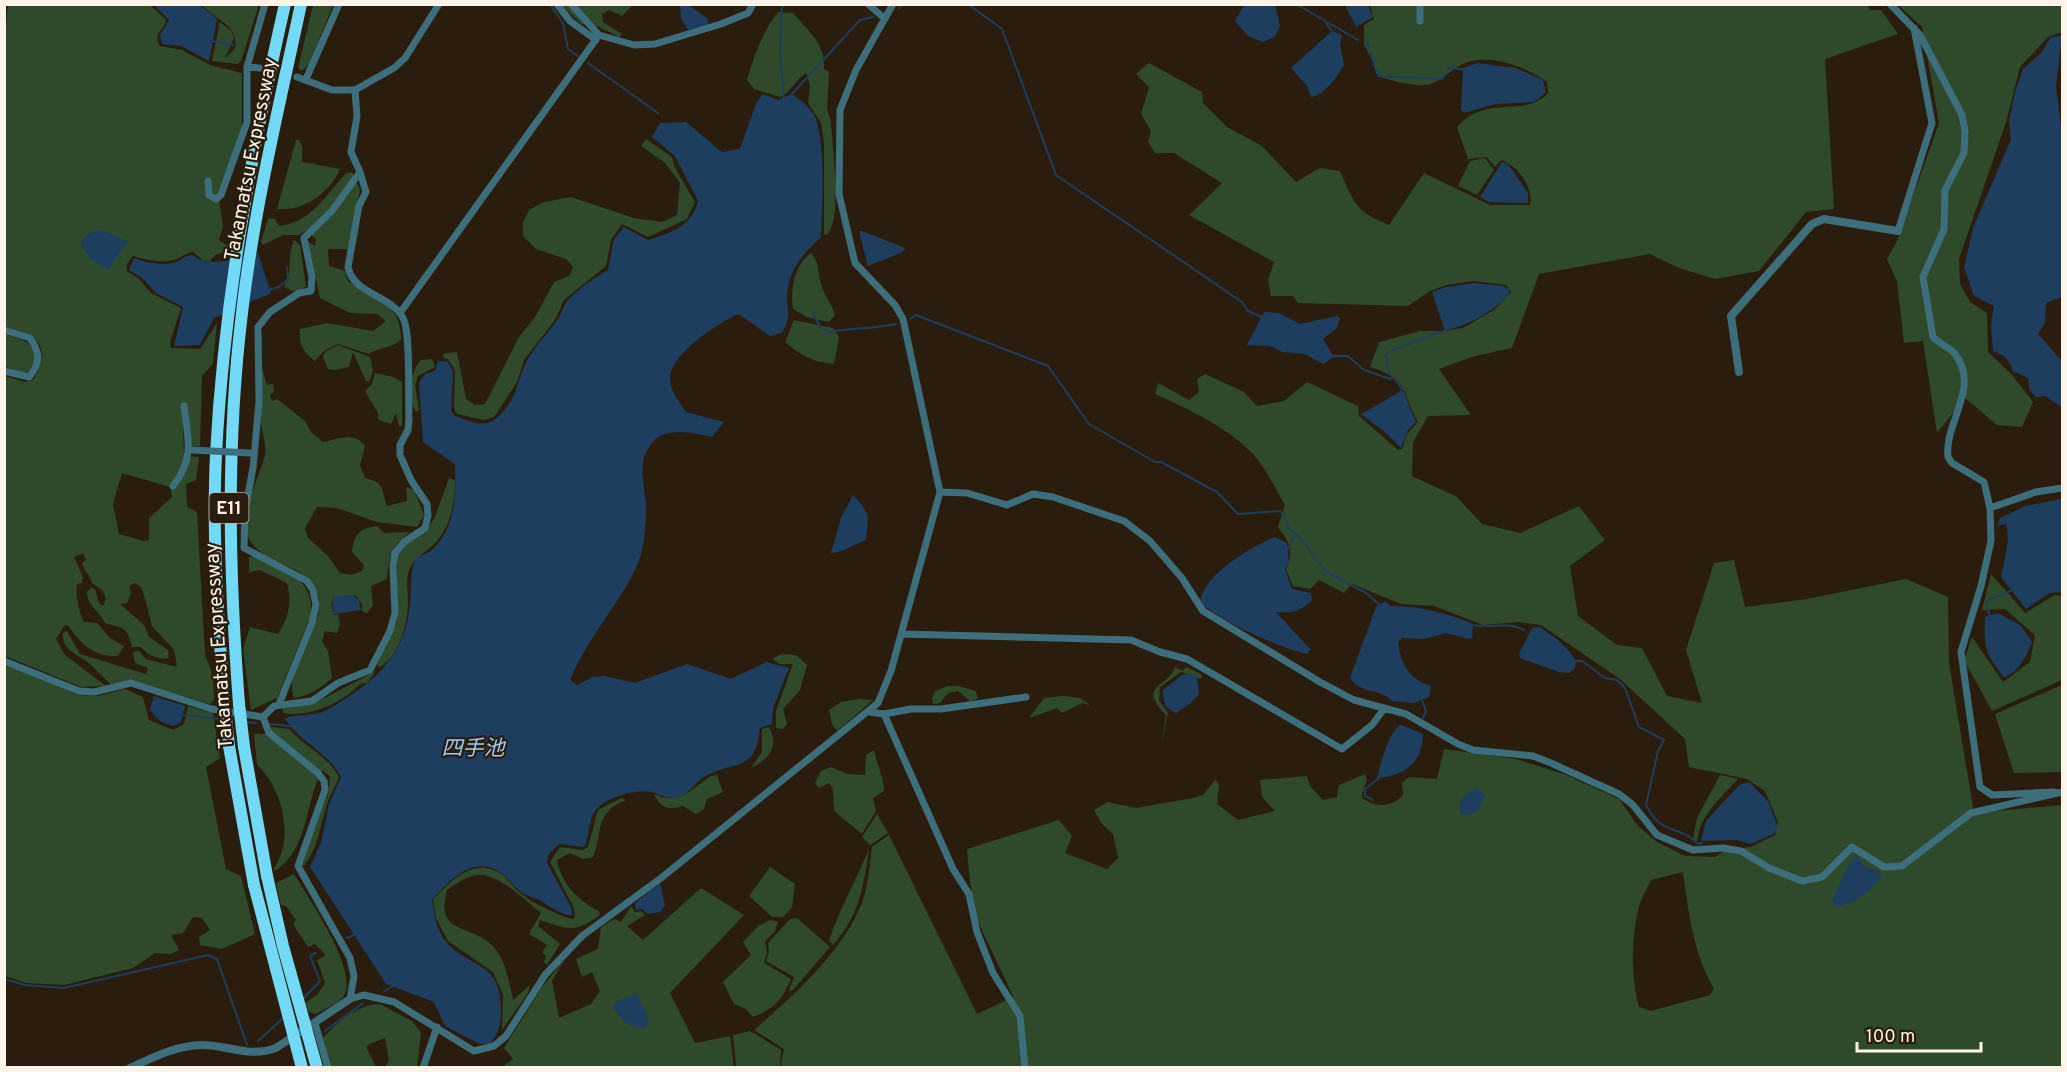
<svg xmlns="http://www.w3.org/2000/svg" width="2067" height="1072" font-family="Overpass,'Noto Sans JP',sans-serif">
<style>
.green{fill:#2f4a2a;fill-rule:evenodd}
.water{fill:#1d3e5f}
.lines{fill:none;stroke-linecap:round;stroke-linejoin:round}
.stream{stroke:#1d3e5f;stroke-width:2}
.minor-tunnel{stroke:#4a3d2e;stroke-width:7;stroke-dasharray:7 3.5;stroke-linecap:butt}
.minor{stroke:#3c6e7c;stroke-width:7}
.tertiary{stroke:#3c6e7c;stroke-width:8}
.motorway{stroke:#72d9f6;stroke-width:12}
.minor-bridge{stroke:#3c6e7c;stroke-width:7}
.motorway-bridge{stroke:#72d9f6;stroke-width:12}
.labels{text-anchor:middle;stroke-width:4.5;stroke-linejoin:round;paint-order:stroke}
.shield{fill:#2a1d0d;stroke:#bdb3a7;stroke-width:1.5}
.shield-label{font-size:18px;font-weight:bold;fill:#fcf3e9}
.street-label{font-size:20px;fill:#fcf3e9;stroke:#2a1d0d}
.water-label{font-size:21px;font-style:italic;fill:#9fcaf8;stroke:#2a1d0d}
</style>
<rect width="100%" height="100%" fill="#2a1d0d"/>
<path class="green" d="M1867 4 1870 10H1881L1898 34 1825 59 1834 209 1806 212 1759 271 1715 279 1679 268 1650 254 1539 274 1512 348 1475 356 1439 369 1471 415 1428 416 1413 442 1412 476 1457 497 1482 524 1520 533 1579 506 1605 540 1570 566 1578 616 1617 645 1642 648 1667 696 1702 703 1686 650 1714 563 1734 560 1745 607 1807 599 1906 579 1948 597 1949 663 1974 813 2062 805V1067L783 1068 781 1064 784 1049 754 1030C792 997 853 943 865 892 869 878 870 862 872 847L889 835 977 1014 1013 997C1004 975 993 954 983 933 972 908 969 875 967 849L1059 820 1072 836 1065 853 1107 869 1118 858 1113 834 1102 824 1094 810 1108 802 1136 808 1193 798 1203 795 1215 780 1219 784 1217 804 1238 820 1275 811 1262 797 1260 780 1307 776 1310 786 1323 800 1337 797 1339 785 1365 774 1367 780 1362 794 1363 799C1378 808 1392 807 1403 795L1402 783 1409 777 1437 779 1444 749 1516 759 1564 774 1619 799 1638 826 1657 842 1685 856 1715 857 1726 850 1751 847 1775 835 1778 822 1765 791 1747 779 1689 767 1685 739 1620 679 1541 625 1519 622 1483 625 1434 606 1401 604 1352 584 1344 593 1319 580 1310 589 1293 586 1286 569C1295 552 1289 541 1278 527L1285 505C1275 489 1266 468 1253 454 1226 426 1190 410 1155 394L1158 383 1189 400 1199 392 1197 379 1205 374 1244 392 1257 406 1284 401 1307 382 1358 406 1359 416 1398 450 1402 449 1407 434 1418 422C1401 390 1409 379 1370 367L1379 342 1420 331H1443L1463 328 1494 310 1511 292 1506 285 1473 281 1447 285 1430 291 1408 306 1298 303 1293 296H1271L1268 280 1274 262 1189 215 1222 183 1174 153H1155L1148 142 1151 131 1141 114 1149 87 1136 74 1149 63 1202 92 1203 103 1227 127 1262 146 1296 182 1320 168 1340 171C1354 203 1356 212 1389 225L1424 173 1490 205H1530C1534 187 1517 165 1501 160L1495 167 1487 157 1468 159 1457 127C1486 93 1524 119 1548 93L1547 82C1526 66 1484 51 1459 66 1449 72 1437 84 1426 85 1411 86 1395 81 1380 77L1364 44V25L1374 19 1370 5ZM1683 872C1689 914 1693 952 1714 989L1710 995 1651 1011 1639 1007C1631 978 1631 940 1638 910 1640 900 1647 889 1651 880Z
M8 5H150L166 20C164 31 152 33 160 46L182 50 210 65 242 73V127L222 183 219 200 223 226 219 240 228 246 227 251 215 255 210 261 203 260 193 252C185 253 181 258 174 260 160 263 146 260 133 256L127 264V271L139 279 151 293 181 308 170 342 171 348 200 349 217 323 213 364 202 376 200 446H191L189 427 183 428 184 456 199 457 196 480 186 484 187 507 197 512 205 655C212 670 214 682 214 700L210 704 131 680 111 684C102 677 95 668 86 661 75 652 62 651 63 633L67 631 80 654 146 674 148 668 135 663 133 652 139 651 146 659 177 667 174 650 152 626 142 588 135 583 129 586 131 593 127 603 120 604 144 625 149 637 168 650 169 658C159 661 147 655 141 647H132C127 625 123 629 105 623 99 610 87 606 87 592L91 588 95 589 99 603 103 606 106 599 103 591 92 583C90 574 83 570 82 563L86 560 83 553 74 557 83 577 82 583 77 584C75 596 79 611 84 622L97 623 110 638 124 646 118 656C94 657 80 644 68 625L64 626 56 639 65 655 106 686 81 687 5 656V376L25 382 34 379C52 344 37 335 5 327L4 47ZM122 473 170 487 172 497 149 518V540L144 541 119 534 113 504Z
M202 5H259L241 61 237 64 212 61 220 22 232 32 234 38 225 58 235 49C239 24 216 21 202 5Z
M313 5H333L309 64 302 71 298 68Z
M562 5H633L622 16 609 10 602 14 603 22 622 34 619 37 597 26 581 24Z
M1898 5H2062V32L2048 37 2020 67 2006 122 1959 259 1960 284 1970 302 1987 313 1988 352 2012 375 2033 402 2022 427 1997 425 1965 398 1937 433 1923 341 1904 343 1897 281 1887 259 1897 241 1939 123 1922 27Z
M778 12 793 13C808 30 826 45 824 69L829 72 827 109 831 122C832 147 843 218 827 235L824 234V144L821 123 808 103 810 85 806 73C795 80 792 91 780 97L754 89 747 80C754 57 762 32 778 12Z
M646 139 672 157 674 166 695 202 687 219 648 237 622 224 611 240 606 266 564 300 555 320 524 360 517 382 494 417 484 420 457 414 454 409 455 370 448 359 444 358 443 354 457 352 466 399 475 405 485 404 519 337 535 317 554 282 569 276 573 267 566 259 536 249 523 236V222L529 210 544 202 571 197 634 218 662 222 677 215 680 183 665 163 641 146Z
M296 140H299L302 146V162L340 169C330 193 303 212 277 209Z
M1485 158 1494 170 1477 195 1458 186 1470 161Z
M352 172 354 175 331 208 311 228 299 235H283L263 245 261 242 268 218 275 219 279 226C310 223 326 196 345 174Z
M356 181 360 190 348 249H328L329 266 345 271 348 281C374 300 402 302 401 340 390 349 379 347 369 354L338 344 324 351 315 361C304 353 298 344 300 329L327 323 373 331 386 321 377 314 350 313 320 298 309 247V242L315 246 316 239 311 235 335 213Z
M294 240 300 245 306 286C299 292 293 292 284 287 294 268 286 259 294 240Z
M811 253C820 263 817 271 821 284 824 295 832 304 835 315L829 322 807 317 793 309C790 290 794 265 811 253Z
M794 320 833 328 839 337 834 364C813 362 801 356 785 342Z
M4 334C25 340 47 346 29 371L24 373 5 367Z
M338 345 370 357 373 370 369 382 366 381 353 352 349 367 335 370 328 369 323 357 325 352Z
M432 359 435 367 418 376 415 385 419 410 416 412C407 397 409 373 421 360Z
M261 364 267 385 273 384 274 392 270 395 272 401 277 399 305 421 311 432 323 442C338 439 355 431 365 446L360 465 365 478C386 483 381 490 387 506L407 501 406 487 414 490 424 515 417 527 377 522 337 508 317 507 305 528 308 538 328 556 340 573 351 575 362 571 364 565 352 552C354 535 359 528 377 526L384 533 410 532C391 546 389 557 387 579L371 586 373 605 367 613 362 611V604L356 596H334L331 605 334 615 338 614 340 624 337 633 325 631 322 641 328 651 332 678C320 688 310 696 294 698 283 670 324 629 319 598 313 562 258 567 247 534 239 512 260 477 265 455 267 444 261 431 261 419 262 401 262 383 261 364Z
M375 373 393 377 402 382V426H399L396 413 391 424 378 420V413L365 391 372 384Z
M449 478 455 480C455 500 451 525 437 541 426 554 413 556 408 574 406 583 408 593 408 602 408 622 399 659 379 667L377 664 397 622V555L404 545 425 532 435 517Z
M254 556C284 572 314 576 311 615L277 698 251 710 243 649 250 627 278 634C289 617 292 602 287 583L260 570 249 572V557Z
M1991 574 2025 613 2055 595 2062 596V680L1992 711 1964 660 1972 637 2003 682 2030 662 2035 635 2005 609 1982 610Z
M781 654 796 655 807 665 800 690 783 709 787 724 783 729 776 728V711L793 664H780L772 659Z
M5 666 31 674 78 695 98 696 125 689 143 697 149 720 173 730 184 724 188 706 213 713 220 758 206 767 226 869 241 876 255 934 222 949 200 945 199 937 210 930 202 918 193 917 183 933 171 935 179 950 171 954 155 953 133 968 64 985 26 983 5 976Z
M1175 667 1183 671 1186 667 1201 674 1202 677 1200 679 1181 672 1160 687 1159 700 1168 713 1162 742 1166 715C1136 685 1169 687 1175 667Z
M376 671 367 683 360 684C342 703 309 718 283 713V708L313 704Z
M2062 685V772L2014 773 1995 714Z
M948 686H959L976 691 978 699 970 701 958 691 948 693 940 703 933 704 932 698 935 691Z
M1064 696 1080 698 1090 705 1082 703 1062 713 1057 708 1029 718 1044 698Z
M859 699 873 700 837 731 832 724 829 710 841 702Z
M271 727 289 729C304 746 329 757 339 777 336 786 330 794 327 804 319 828 320 844 304 866L301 865 328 794 330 776 322 770C305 803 308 850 275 871L274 868C295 840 282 786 257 765L254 734H264Z
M769 727C780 747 768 760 751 768L762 752V729Z
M874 750C877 765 884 778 884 791L873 798 876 811 862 834 834 811 833 789 829 783 819 788 815 783 821 771 831 767 847 774 865 775 866 755Z
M717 775 723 792 707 799 704 809 696 814 683 806C668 810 661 809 654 794 678 806 692 789 711 776Z
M1720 775 1738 779C1721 798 1699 815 1697 843L1693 837 1697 818Z
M621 798 626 800C595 812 603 831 593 857L583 859 570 853 557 860C562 884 577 900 599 911L600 915C574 934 568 929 540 920L538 926 560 944 547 965 544 962 546 956 542 952 547 945 529 934 541 913C527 901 496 872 477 875 466 876 456 884 447 890 435 933 467 925 487 941 506 955 508 979 513 1000L530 985 528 993 502 1030 503 995 493 972 448 941 436 918 433 900C451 880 475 855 503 875 509 880 513 887 519 892 530 902 558 915 572 919L575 917 573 906 550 862 560 847 583 850 588 847 598 810Z
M877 814 888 833 870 845 862 837Z
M869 849C864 886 859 916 833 945L829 940C840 908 856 880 869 849Z
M770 867 795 884 792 907 783 917H772L749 896Z
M294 874C308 898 361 973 343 997 338 1004 323 1010 315 1014L308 1011 305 1003 317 995 325 983 317 960 326 955 315 944 308 947 293 924 296 920 286 906 281 905 276 883Z
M701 888 744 915 670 993 695 1043 730 1036 734 1067 501 1068 513 1059 504 1048 542 987 565 959 552 981 559 1018 591 1004 600 991 592 972 582 977 576 959 598 949 601 927 614 919 621 922 631 906 635 912 641 911 645 915 627 926 643 940Z
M797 918 830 947 792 991 789 990 794 977 766 961 769 952 768 943 790 919Z
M770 920 778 922 775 931 765 941 767 952 764 963 791 979C782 1000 775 1008 753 1017L746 1009 734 1004 723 982 751 955 743 942 758 926Z
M380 1004 412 1021 421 1033 417 1067H385L389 1060 385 1038 367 1045V1049L376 1067H331L323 1038C338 1021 357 1005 380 1004Z
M750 1031 781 1050 780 1067H736L733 1035Z"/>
<path class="water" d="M154 5H200L217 19 209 61 181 46 162 44 160 35 169 20Z
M680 5H688L707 18 709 25 688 30 681 18Z
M1244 5H1275L1280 26 1275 37 1263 42 1248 36 1235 21Z
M1345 5H1368L1373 17 1356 27Z
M1332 31 1342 35 1340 45 1344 65C1337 77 1324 96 1311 97L1307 86 1291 68Z
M2062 36 2056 86 2062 135V297L2046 303 2045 323 2038 334 2062 361V407L2045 396 2036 397 2029 389 2028 378 2013 371C2010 359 2004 356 1993 351L1991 325 1994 306 1974 296 1964 267 1973 228 2011 139 2009 121 2015 92 2023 69 2041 53 2051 37Z
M1478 63 1516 68 1543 80 1546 92 1534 102 1495 104 1464 113 1461 109 1463 68Z
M763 94 778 100 792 94C800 100 811 107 815 117 826 141 822 209 821 237 805 252 792 265 788 288 783 308 795 311 782 333L770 336 739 314C719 322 670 354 670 379 670 391 680 403 686 412L724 422 712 437C694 433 666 426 652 443 635 463 646 486 646 509 646 521 645 534 643 546 636 586 587 636 571 678V681L577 685 593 677 604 676 635 683 687 664 731 679 766 662 789 668 773 708 772 724 760 728C755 774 736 759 704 777 696 781 689 794 679 797 670 800 661 795 652 792 638 789 616 795 604 803 585 814 592 834 584 847L559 844 549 854 547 863 571 907 572 916C558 913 551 907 539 900 533 897 527 896 522 893 515 888 511 881 505 876 477 851 450 879 432 900 434 914 437 932 447 943 473 970 501 961 501 1010 501 1024 499 1033 490 1044H480L445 1026 434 1002 386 984 310 867 321 843 329 804 341 777C329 753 300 742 285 719 293 713 313 718 329 709 372 683 404 660 410 605 412 587 409 578 415 560 420 555 427 554 432 550 456 528 456 494 455 464L423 442 419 383 425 374 435 371 438 361 448 362 453 372 451 411 455 416C466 420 483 428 494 420 515 407 517 380 527 361 535 345 548 334 557 320 562 314 563 306 568 300 579 288 594 278 608 270L614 239 624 227 648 240C671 233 692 226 698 201L675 156 652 137 660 123 686 122 722 152 740 149 757 101Z
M1502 162 1508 164 1528 193V203L1489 202 1480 197Z
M101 230 128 241 108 270C96 264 83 255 81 241L88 234Z
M859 231H862L905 248 903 252 868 266Z
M258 253 271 293 214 318 200 345 174 346 183 307 156 293 141 277 129 270 134 258C147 263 165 267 179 261 184 258 185 256 192 255 212 269 235 258 258 253Z
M1474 283 1503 286 1509 289V294C1493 313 1469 324 1445 331L1432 292 1446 287Z
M1264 312 1279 313 1300 324 1337 316 1340 318 1337 328 1323 339 1334 357 1323 364 1305 354 1282 352 1270 346 1247 345Z
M1403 390 1416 422 1408 430 1401 448 1385 432 1361 414Z
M853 495C872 515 868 516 866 540 854 544 843 553 831 553L841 518Z
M2062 499V592L2050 593 2026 609 2001 577C2004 559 2011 542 2006 524L1997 526 2000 518 2026 506Z
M1275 537 1287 543 1289 562 1285 569 1292 589 1311 593 1312 600C1300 612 1291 613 1276 612L1311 650 1307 654C1280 648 1219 621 1200 602 1205 573 1250 548 1275 537Z
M351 595 359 600 361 610 334 614 332 605 334 596Z
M1385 601 1391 606C1420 606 1447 613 1473 624L1472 638 1468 639 1446 633 1424 639 1402 638 1398 642C1401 664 1409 679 1431 686L1429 697 1414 703 1392 701C1380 687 1360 695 1350 678L1376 607Z
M1998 613 2021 626 2032 642C2027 656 2019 672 2004 677 1985 654 1984 647 1985 617Z
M1540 627C1554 637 1568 646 1576 661L1575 668 1569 673 1559 672 1520 658 1519 654 1532 628Z
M1190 674 1197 677 1199 694 1192 702 1176 713 1166 707 1162 691 1182 675Z
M154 696 185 706 181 722 174 726C162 723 156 720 150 709Z
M1401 725 1423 734C1422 764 1404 776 1377 778 1380 765 1390 729 1401 725Z
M1749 782 1768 801 1778 827 1774 834 1750 844 1737 840 1701 841 1706 821 1739 785Z
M1478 788 1485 795 1481 806 1475 813 1461 815C1457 800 1465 793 1478 788Z
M1856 856 1866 867 1880 872 1881 876C1874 891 1854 904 1837 907L1832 900 1850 862Z
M660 883 665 906 660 912 648 914 642 909 636 910 635 903Z
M636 993 649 1019 644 1028C629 1028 620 1019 613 1007L615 1002Z"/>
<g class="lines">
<path class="stream" d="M550 4 563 23 568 49 578 56
M968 4 1002 29 1056 175 1242 302 1248 311 1264 318
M1296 4 1358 40
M899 9 901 4
M1326 23 1333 33
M212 41 234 45
M1367 41 1378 76 1442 79 1450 68 1463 69
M588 63 658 113
M790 96 860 20 873 17
M784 100 780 52 782 8 785 4
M268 290 279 287 288 279 287 267
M813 312 820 327 828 332C851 328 873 329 896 324
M910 319 916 315 1048 366 1089 424 1155 462H1161L1217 492 1238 514 1280 511 1286 519 1288 528 1296 534 1287 550
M1333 356H1348L1364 370 1390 379 1392 377
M1401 393 1402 389 1387 368 1386 355 1390 351 1446 330
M1297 534 1326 572 1366 593 1380 605
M1990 617 1986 605 1988 600 2013 590
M1472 625C1490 629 1508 621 1524 630
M1575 661H1582L1605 678 1617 680 1625 688 1639 727 1664 740 1658 751 1646 805C1661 836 1681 825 1698 844L1702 843
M1421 697 1426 711 1422 720
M182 715 221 719
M244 722 256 723
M270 724 291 726
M1373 800 1365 796V789L1379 778
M347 938 354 935
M4 979 25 985 64 988 208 955 217 959 247 1045
M384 991 393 986
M302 1000 320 981 310 956 316 953
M325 1031 363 1003
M258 1041 283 1018"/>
<path class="minor-tunnel" d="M259 68 289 75"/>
<path class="minor" d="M557 4 570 21 596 40
M571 4 599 35 634 45 655 44 721 24 748 13 753 4
M868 4 885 19
M1420 4V21
M1890 4 1920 35 1962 115 1965 131 1964 153 1945 190 1944 229 1923 277 1933 337C1939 344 1950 347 1955 354 1981 388 1944 422 1948 457L1952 463 1984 482 1990 508 1991 541 1981 586 1961 652 1980 787 1992 795 2054 792
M259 68 247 67 265 4
M297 77 332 90H355L394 68 405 58 439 4
M306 79 339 4
M208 181 209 195 216 199 221 195 247 122V67
M1898 231 1932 123 1914 28
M400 313 599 35
M4 330 30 338C40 352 41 363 29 377L4 371
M173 486C195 458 188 438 184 406
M940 492 967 493 1007 505 1033 494 1053 497 1124 521 1150 541 1182 578 1203 611 1320 682 1354 700 1406 714 1458 744 1473 750 1533 756 1551 763 1619 794 1633 805 1657 835 1693 850 1723 848 1741 851 1769 868 1802 881 1822 877 1852 847 1884 867 1902 866 1971 813 2062 792
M1990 508 2036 492 2062 488
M902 634 1131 640 1160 652 1187 659 1342 749 1372 725 1384 709
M4 661 79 691 94 692 131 683 212 709 263 717
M279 704 312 623 316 605 313 590 307 581 244 548 245 511 253 468 259 402 258 327 270 312 299 293 311 291 312 277 304 238 332 211 360 172 351 152 357 116 355 90
M869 712 884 714 911 709H941L1026 697
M884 714 953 869 969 894 977 932 993 973 1020 1016 1025 1068
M263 717 269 733 318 773 324 781 325 790 298 866 350 958 354 976 350 999 364 995 394 1002 474 1051 494 1046 506 1036 545 975 582 936 661 878 878 703 891 671 940 492 903 319 895 305 855 263 839 194 840 110 856 70 893 4
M263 717 274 706 312 701 338 683 370 670 390 631 395 613 393 566 395 553 404 542 425 528 428 515 427 504 411 480 400 455V445L408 430 409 419C408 399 411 332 403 318 391 295 353 294 348 267L359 206 366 192 360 172
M315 1023 328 1068
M423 1068 437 1027"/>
<path class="tertiary" d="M1739 372 1731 316 1812 224 1824 219 1898 231
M130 1068C152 1058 177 1045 202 1045 228 1045 249 1058 276 1048L350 999"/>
<path class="motorway" d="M224 700C218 618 212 536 216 454 224 302 251 153 285 4
M239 704C229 573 226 444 242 313 254 209 279 107 301 4
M229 746 254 885
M244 747 267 876"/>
<path class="minor-bridge" d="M193 450 250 453"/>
<path class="motorway-bridge" d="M224 700 229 746
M239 704 244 747
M267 876 283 946 317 1068
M254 885 302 1068"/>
</g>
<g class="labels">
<rect class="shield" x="209.5" y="493" width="39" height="30" rx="4.5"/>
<g class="shield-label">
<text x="229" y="514">E11</text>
</g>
<g class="street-label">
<text transform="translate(250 159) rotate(-79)" y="7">Takamatsu Expressway</text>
<text transform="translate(218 646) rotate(-94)" y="7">Takamatsu Expressway</text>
</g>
<g class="water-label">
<text x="473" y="755">四手池</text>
</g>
</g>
<rect width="2067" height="1072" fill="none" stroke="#fcf3e9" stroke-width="12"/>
<path d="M1857 1042v9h124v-9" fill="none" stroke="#fcf3e9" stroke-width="3"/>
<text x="1866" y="1042" font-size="18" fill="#fcf3e9" stroke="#2a1d0d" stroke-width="4.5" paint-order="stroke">100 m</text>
</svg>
